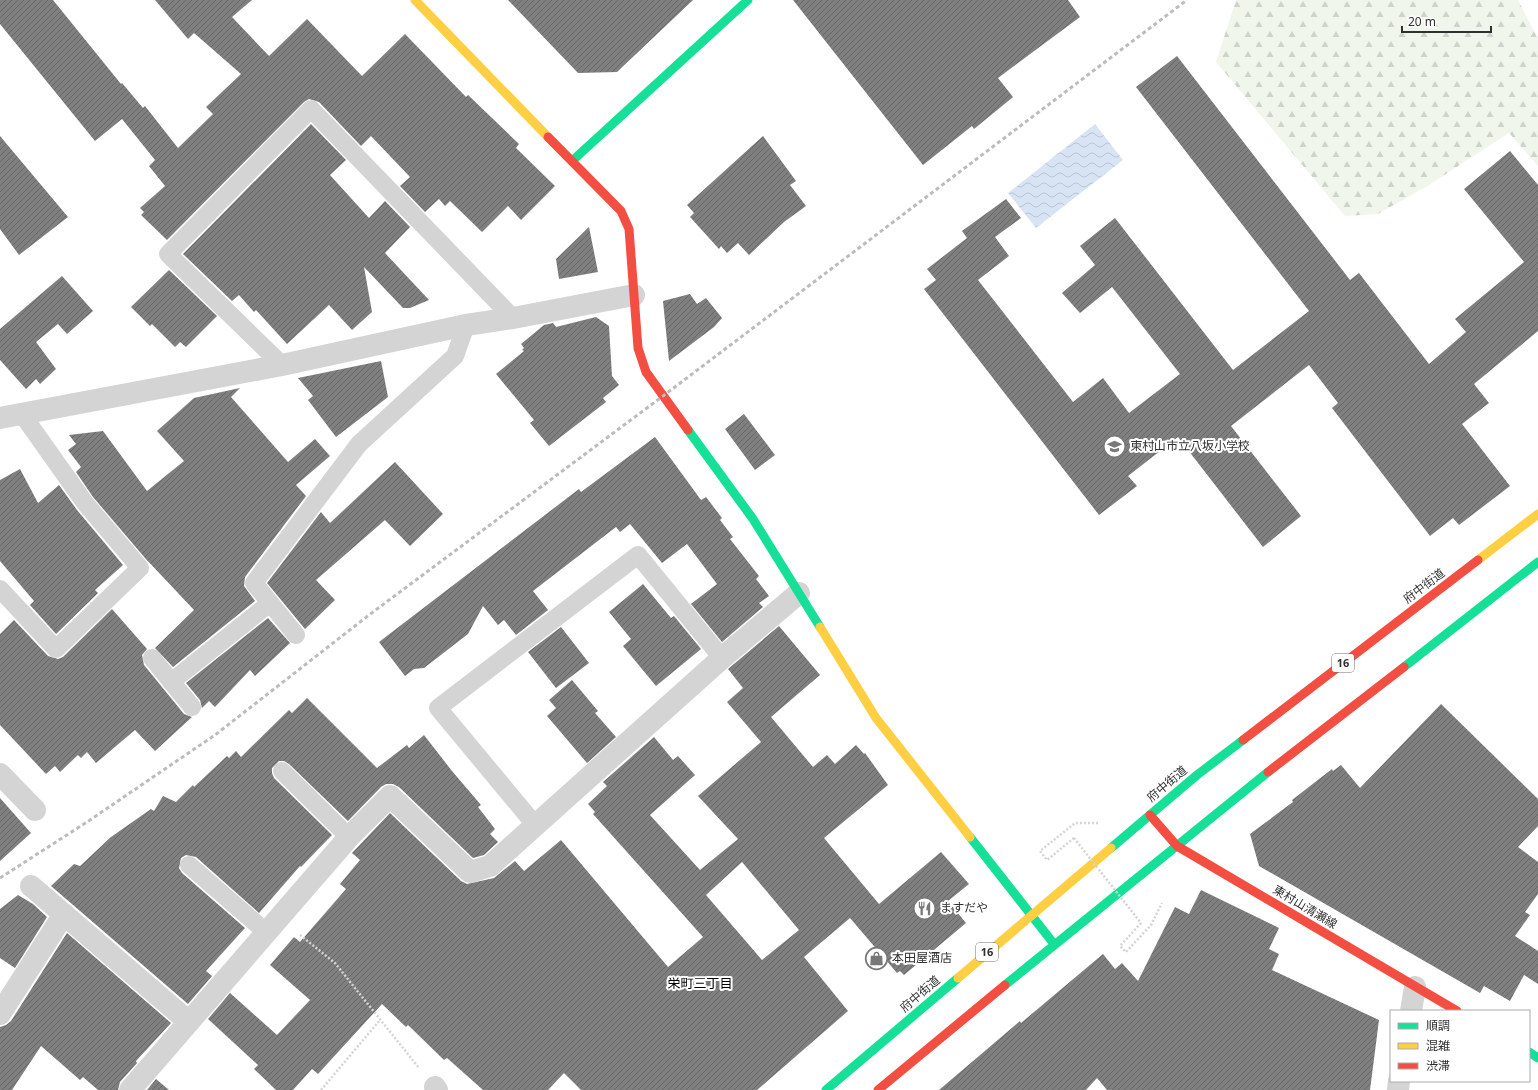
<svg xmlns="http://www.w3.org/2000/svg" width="1538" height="1090" font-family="'Noto Sans','Noto Sans JP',sans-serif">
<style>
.forest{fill:url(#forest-firs)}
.water{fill:url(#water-waves)}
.building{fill:url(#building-hatch);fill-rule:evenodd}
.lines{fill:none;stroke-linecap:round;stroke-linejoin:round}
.path{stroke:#d4d4d4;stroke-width:2.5;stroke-dasharray:2 2;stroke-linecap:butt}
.lane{stroke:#d4d4d4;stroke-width:18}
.street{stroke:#d4d4d4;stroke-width:22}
.fast{stroke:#16e098;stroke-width:9}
.slow{stroke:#ffcf43;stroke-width:9}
.jam{stroke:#f24e42;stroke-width:9}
.rail{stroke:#bcbcbc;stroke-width:3;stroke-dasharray:4 3;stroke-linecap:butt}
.path-bridge{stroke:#d4d4d4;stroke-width:2.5;stroke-dasharray:2 2;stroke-linecap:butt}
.labels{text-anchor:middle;stroke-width:4;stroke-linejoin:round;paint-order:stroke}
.shield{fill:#fff;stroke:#6e6e6e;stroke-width:1}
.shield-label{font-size:11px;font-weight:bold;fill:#303030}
.poi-label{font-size:12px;fill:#303030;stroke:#fff;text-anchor:start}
.street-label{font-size:12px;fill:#303030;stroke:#fff}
.neighbourhood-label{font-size:13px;fill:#000;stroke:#fff}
</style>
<defs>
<pattern id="forest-firs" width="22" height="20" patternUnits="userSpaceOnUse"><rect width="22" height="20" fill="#f0f6ec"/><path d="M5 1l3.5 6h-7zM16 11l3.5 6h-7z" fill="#ced3cb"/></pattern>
<pattern id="water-waves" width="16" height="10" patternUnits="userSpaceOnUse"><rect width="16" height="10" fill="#d8e4f4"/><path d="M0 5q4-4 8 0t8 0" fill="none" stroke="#bac4d2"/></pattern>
<pattern id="building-hatch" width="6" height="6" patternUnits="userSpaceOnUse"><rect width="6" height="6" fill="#7f7f7f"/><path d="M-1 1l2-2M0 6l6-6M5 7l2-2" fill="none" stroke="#686868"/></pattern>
</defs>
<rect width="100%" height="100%" fill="#fff"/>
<path class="forest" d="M1236 0H1518L1538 39V166L1509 133 1429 185 1378 214 1345 216 1216 62Z"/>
<path class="water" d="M1095 124 1123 160 1036 228 1008 193Z"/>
<path class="building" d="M0 0H53L121 84 122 83 143 108 145 106 178 148 213 114 206 107 241 74 194 33 188 39 155 0H252L232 17 269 56 307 19 362 76 405 34 466 97 468 95 519 144 516 148 555 186 521 220 508 206 482 232 450 201 445 206 439 199 425 212 400 186 410 177 371 136 361 146 319 102 309 99 304 102 167 240 141 215 144 212 140 208 165 186 149 166 155 160 122 119 95 141 0 24Z
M508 0H693L617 72 578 73Z
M793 0H1068L1080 17 998 78 1013 97 974 129 972 126 923 165Z
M1177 56 1350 280 1359 273 1429 364 1466 332 1455 319 1524 262 1464 189 1510 151 1538 185V331L1474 384 1489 403 1462 424 1510 486 1459 525 1453 518 1430 536 1332 408 1338 403 1309 365 1231 426 1301 516 1263 547 1178 437 1128 476 1137 486 1099 515 924 289 936 280 927 269 967 238 962 231 1006 199 1021 218 995 237 1009 256 978 280 1073 402 1103 378 1129 413 1180 374 1112 287 1080 313 1062 293 1095 265 1080 246 1115 218 1233 370 1309 311 1136 87Z
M311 124 346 160 330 175 369 218 385 201 410 227 385 253 429 300 410 308H403L364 267 372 312 352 330 329 305 287 344 256 310 254 312 239 295 232 301 183 254Z
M0 136 68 217 19 255 0 229Z
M763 136 796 181 790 185 806 206 784 222 749 255 738 243 727 253 721 246 719 249 690 217 694 213 687 205Z
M589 227 598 272 559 279 556 259Z
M169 270 217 316 186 347 180 342 175 347 152 324 150 326 131 307Z
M62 276 93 311 67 334 58 324 36 342 56 369 40 384 36 379 26 389 0 360V329Z
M690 294 697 304 706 298 722 318 714 327 669 361 663 301Z
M596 317 609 326 612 376 619 385 603 398 606 402 549 446 530 423 534 420 496 374 524 351 522 350 524 348 521 344 544 325 553 323 556 327Z
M381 361 388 397 336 437 308 400 313 396 298 378Z
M240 388 231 397 288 462 315 439 330 456 296 485 306 496 245 577 244 586 255 601 173 667 155 648 194 610 145 558 93 497 76 472 81 467 68 450 76 444 69 435 103 431 147 491 184 461 157 431 194 398Z
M744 414 775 455 755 470 725 429Z
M655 437 701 500 706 497 722 518 720 520 733 537 730 539 759 576 756 579 769 596 759 603 763 607 722 642 691 604 717 584 687 544 662 563 630 524 620 532 616 527 533 591 548 610 516 635 504 620 498 625 483 606 468 634 424 668 414 669 405 676 379 642 579 489 581 492Z
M395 462 443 514 410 546 385 520 316 580 335 600 305 629 267 583 321 512 330 523Z
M20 469 38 503 59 485 77 510 123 565 95 590 98 593 56 634 30 605 34 601 0 561V480Z
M643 584 671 618 674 616 701 649 656 686 623 646 631 639 609 612Z
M112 609 147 649 142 655 144 665 184 714 192 717 155 751 135 730 96 763 87 752 81 758 78 755 60 772 55 766 46 774 0 725V634L14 620 48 656 58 659 63 657Z
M268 618 290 643 255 676 250 670 215 707 209 701 202 708 200 700 186 683Z
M779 626 820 675 771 717 813 767 827 755 835 764 856 745 864 754 865 753 888 785 824 838 879 904 941 852 969 884 948 901 966 923 904 975 900 971 897 973 850 918 804 957 848 1011 757 1090H581L564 1073 548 1090H483L447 1058 444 1060 408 1025 406 1027 382 1004 318 1074 312 1069 293 1090H276L254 1069 258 1065 208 1019 230 993 277 1035 310 1000 270 965 294 937 300 942 346 889 340 884 360 860 352 853 390 813 461 881 467 884 494 878 515 861 524 871 561 840 668 967 703 937 593 814 595 812 588 804 607 786 603 782 654 737 673 760 678 756 695 775 650 815 700 870 738 839 698 796 761 742 727 702 743 688 728 669ZM742 862 799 930 762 960 706 895Z
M561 627 589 663 556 688 528 652Z
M572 680 598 711 595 713 616 737 587 763 547 716 556 708 549 700Z
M307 698 377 768 407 745 409 748 424 735 452 771 481 805 478 807 495 829 490 834 498 842 484 855 473 858 399 787 393 784H386L381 787 348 821 289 764 284 761H279L272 768V773L274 778 332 835 301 867 300 866 259 913 196 857 186 855 181 858 179 868 182 873 245 928 206 971 212 976 188 1004 51 886 74 864 80 866 111 837 151 809 154 811 163 796 176 802 193 785 194 787 227 756 229 758 236 751 241 757 289 710 292 713Z
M1441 704 1538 799V826L1518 847 1538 862V894L1525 912 1530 915 1515 936 1538 951V984L1524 975 1510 1001 1484 986 1480 993 1259 866 1250 834 1293 802 1292 800 1332 769 1333 771 1341 765 1360 788Z
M0 798 31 833 0 861Z
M1201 890 1279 928 1269 949 1279 954 1272 970 1379 1020 1370 1090H1107L1097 1078 1086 1090H939L1020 1021 1021 1023 1103 954 1115 969 1122 963 1138 981 1175 907 1189 914Z
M18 895 33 904 47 917 15 968 0 958V909Z
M67 933 171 1023 136 1061 137 1063 120 1082 118 1090H98L83 1077 80 1080 41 1046 12 1090H0V1027L6 1025 11 1021Z
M156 1079 169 1090H147Z"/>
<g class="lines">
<path class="path" d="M1074 838 1047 860 1040 851 1075 823H1099
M1141 923 1120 946 1126 952 1151 925 1162 903
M300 935 335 963 419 1068
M321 1090 380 1020"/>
<path class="lane" d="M282 365 168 254 311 109 513 318
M0 589 56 649 140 568 85 503 22 414
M296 635 254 583 359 444 455 356 466 325
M152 658 192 707
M171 682 270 603
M282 771 349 837
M536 826 438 708 638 555 722 658
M189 865 267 933"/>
<path class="street" d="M0 418 282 365 466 325 513 318 634 295
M0 774 35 810
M31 886 189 1022
M1411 1011 1415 987
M0 1014 64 914
M435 1087 437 1090
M130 1090 349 837 390 796 470 872 490 866 722 658 799 593
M1398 1090 1399 1081"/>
<path class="fast" d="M572 161 748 0
M688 430 753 519 820 627
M1404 667 1538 562
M970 837 1054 944
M1111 848 1197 775 1243 740
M1005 985 1268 772
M1529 1052 1538 1058
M826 1090 958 978"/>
<path class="slow" d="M415 0 548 137
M1478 560 1538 514
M820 627 876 718 970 837
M958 978 1111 848"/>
<path class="jam" d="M548 137 621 211 629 229 638 348 646 372 688 430
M1243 740 1478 560
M1268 772 1404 667
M1150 815 1177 846 1457 1011
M878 1090 1005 985"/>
<path class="rail" d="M0 878 87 822 215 735 369 615 663 396 1187 0"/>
<path class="path-bridge" d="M1074 838 1141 923"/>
</g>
<defs>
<symbol id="school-ring" viewBox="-11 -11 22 22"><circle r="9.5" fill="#fff" stroke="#787878" stroke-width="1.5"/><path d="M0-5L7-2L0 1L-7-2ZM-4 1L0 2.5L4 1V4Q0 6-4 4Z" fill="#787878"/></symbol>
<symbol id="restaurant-ring" viewBox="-11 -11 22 22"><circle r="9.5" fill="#fff" stroke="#787878" stroke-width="1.5"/><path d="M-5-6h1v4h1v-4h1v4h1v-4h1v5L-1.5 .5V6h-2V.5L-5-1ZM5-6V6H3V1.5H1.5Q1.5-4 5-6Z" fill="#787878"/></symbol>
<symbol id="shop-ring" viewBox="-11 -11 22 22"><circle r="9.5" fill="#fff" stroke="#787878" stroke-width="1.5"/><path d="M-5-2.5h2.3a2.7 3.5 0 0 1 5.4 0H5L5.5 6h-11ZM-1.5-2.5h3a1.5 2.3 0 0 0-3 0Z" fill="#787878"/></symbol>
</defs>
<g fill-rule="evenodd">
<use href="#school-ring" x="1102" y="434" width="25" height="25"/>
<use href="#restaurant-ring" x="912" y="896" width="25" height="25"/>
<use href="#shop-ring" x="864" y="946" width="25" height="25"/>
</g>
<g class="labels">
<g class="shield">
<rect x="1332" y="654" width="22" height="18" rx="3"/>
<rect x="976" y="943" width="22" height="18" rx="3"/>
</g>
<g class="shield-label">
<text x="1343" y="667">16</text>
<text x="987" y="956">16</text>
</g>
<g class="poi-label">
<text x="1130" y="450">東村山市立八坂小学校</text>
<text x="940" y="912">ますだや</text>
<text x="892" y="962">本田屋酒店</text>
</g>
<g class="street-label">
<text transform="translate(1424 586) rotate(-37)" y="4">府中街道</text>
<text transform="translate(1167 784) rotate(-40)" y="4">府中街道</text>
<text transform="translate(1305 907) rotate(31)" y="4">東村山清瀬線</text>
<text transform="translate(920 994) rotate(-41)" y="4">府中街道</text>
</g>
<g class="neighbourhood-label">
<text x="700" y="988">栄町三丁目</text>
</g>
</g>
<rect x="1390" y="1010" width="140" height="72" fill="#ffffff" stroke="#acacac"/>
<rect x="1398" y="1023" width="20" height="6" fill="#16e098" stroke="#acacac"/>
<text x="1426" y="1030" font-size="12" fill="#303030">順調</text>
<rect x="1398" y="1043" width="20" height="6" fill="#ffcf43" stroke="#acacac"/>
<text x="1426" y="1050" font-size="12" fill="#303030">混雑</text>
<rect x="1398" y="1063" width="20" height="6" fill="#f24e42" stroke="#acacac"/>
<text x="1426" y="1070" font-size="12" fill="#303030">渋滞</text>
<path d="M1402 26v6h89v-6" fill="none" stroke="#303030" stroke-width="2"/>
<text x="1408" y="26" font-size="12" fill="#303030" stroke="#ffffff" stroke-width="3" paint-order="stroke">20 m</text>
</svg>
